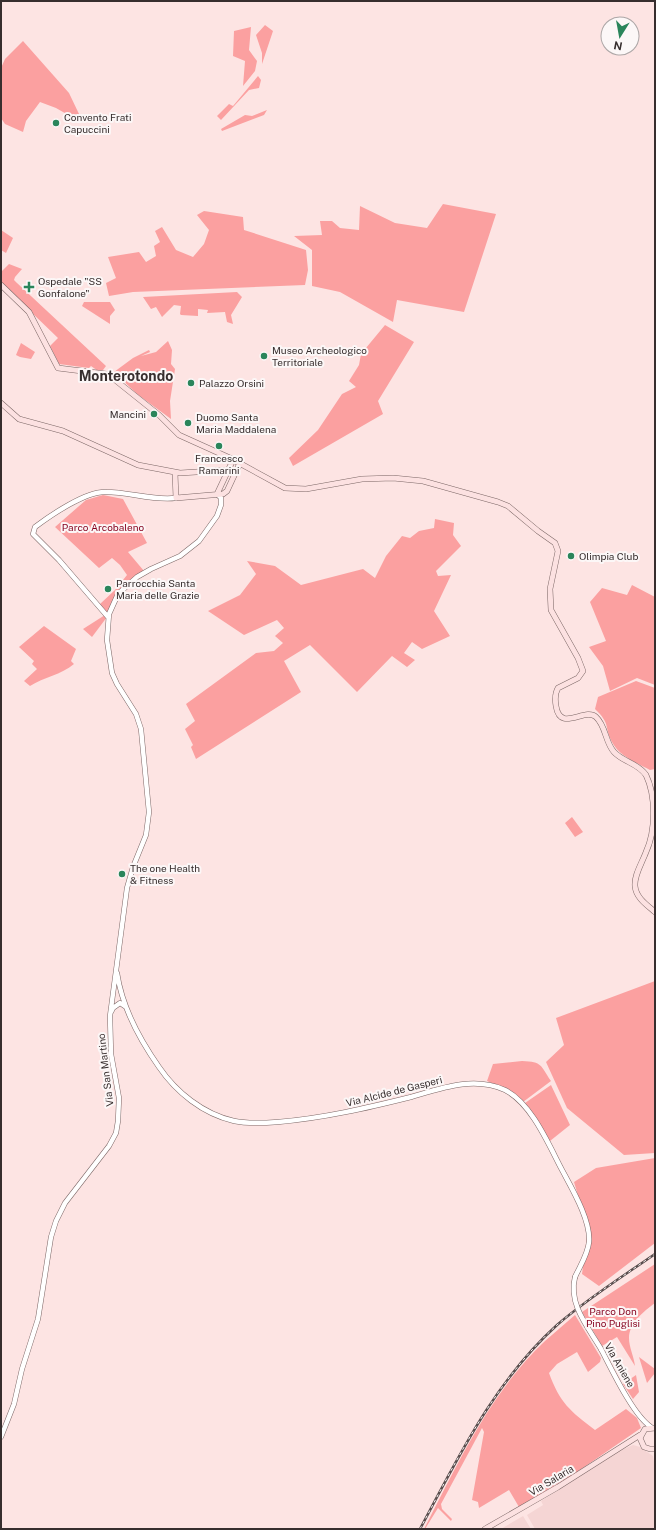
<svg xmlns="http://www.w3.org/2000/svg" width="656" height="1530" font-family="'Public Sans',sans-serif">
<style>
.built{fill:#f5d5d4}
.green{fill:#fba0a0}
.lines{fill:none;stroke-linecap:round;stroke-linejoin:round}
.tertiary-casing{stroke:#7c6766;stroke-width:5.5}
.secondary-casing{stroke:#7c6766;stroke-width:6}
.tertiary{stroke:#fff;stroke-width:4.5}
.secondary{stroke:#fce1e1;stroke-width:5}
.rail-casing{stroke:#594d4d;stroke-width:2.5}
.rail{stroke:#fcf7f7;stroke-width:1;stroke-dasharray:3;stroke-linecap:butt}
.tertiary-bridge-casing{stroke:#7c6766;stroke-width:5.5;stroke-linecap:butt}
.tertiary-bridge{stroke:#fff;stroke-width:4.5}
.poi-dot{fill:#2a855b;stroke:#fcf7f7;stroke-width:1.5}
.labels{text-anchor:middle;stroke-width:4;stroke-linejoin:round;paint-order:stroke}
.poi-label{font-size:10px;fill:#372e2e;stroke:#fcf7f7;text-anchor:start}
.park-label{font-size:10px;fill:#85001e;stroke:#fcf7f7}
.street-label{font-size:10px;fill:#372e2e;stroke:#fcf7f7}
.district-label{font-size:14px;font-weight:bold;fill:#372e2e;stroke:#fcf7f7}
</style>
<rect width="100%" height="100%" fill="#fde4e3"/>
<path class="built" d="M633 1445 640 1447 653 1456 655 1466V1529H535L527 1515 543 1505 541 1501 617 1452Z
M523 1516 531 1529H501Z"/>
<path class="green" d="M265 25 273 31 262 64V53L256 35Z
M251 27 249 50 257 61 255 71 243 86 245 61 233 56 234 31Z
M23 41 69 93 79 114 80 118 77 120 56 108 40 102 26 121 23 132 5 124 1 118V68L5 59Z
M258 76 261 80 259 88 249 90 221 120 217 116 229 104 233 106Z
M267 110 264 115 222 131 221 129 245 115 252 116Z
M443 204 496 214 464 312 397 300 393 322 340 292 312 286V250L294 236 322 235 320 221H332L340 228 359 230 360 206 395 223 427 228Z
M204 211 243 217 244 230 306 250 308 270 305 285 133 292 109 296 106 283 116 278 108 257 139 252 146 262 156 256 154 246 160 242 155 231 162 227 176 250 193 257 204 244 209 230 197 215Z
M1 230 13 238 6 253 1 250Z
M9 264 22 269 15 277 14 280 17 283 106 366 103 370 98 371 91 366 89 368 59 364 50 346 58 338 1 283V272Z
M237 292 242 297 231 315 233 324 227 322 225 312 207 313 208 310 198 309V316L181 315 180 314 181 306 174 305 162 317 156 307 151 309 143 297Z
M84 302H110L115 310 110 316V324L82 306Z
M385 325 414 342 378 401 383 414 293 466 289 458 318 430 342 394 356 387 349 381 359 365 361 354Z
M168 341 172 350 171 364 175 369 170 401 171 419 137 394 114 372 133 358 149 350 150 352 141 356 156 352Z
M21 343 35 352 31 359 20 357 16 355Z
M103 495 123 499 147 543 128 552 144 571 115 597 107 617 92 637 83 629 105 615 106 616 100 604 115 590 127 575 120 565 112 558 99 568 55 527 86 500Z
M435 519 454 523 453 535 461 546 436 571 438 576 451 575 434 611 450 636 422 649 412 642 404 653 415 660 407 667 392 656 357 692 310 645 284 661 301 692 196 759 191 747 193 745 185 729 195 721 186 704 256 653 274 651 283 643 275 636 284 628 277 620 244 635 208 611 240 595 256 574 247 561 275 566 301 585 363 569 375 578 386 556 402 536 410 538 419 531 434 528Z
M632 585 655 597V685L637 678 610 691 603 666 589 647 606 641 590 602 602 588 627 595Z
M44 626 76 649 71 661 74 664C61 675 44 677 30 686L24 681 37 669 32 664 34 661 19 647Z
M636 681 655 688V769L650 770C637 763 619 756 612 742 604 727 611 724 595 709L598 697Z
M572 817 583 832 575 837 565 823Z
M655 981V1153L624 1155 567 1108 546 1062 564 1045 556 1018Z
M522 1061C543 1062 540 1065 551 1081L523 1102 514 1093 487 1081 493 1064Z
M551 1085 570 1125 550 1141 525 1103Z
M655 1158V1243L599 1286 582 1274 588 1229 574 1182 596 1168Z
M655 1264V1303C644 1311 629 1323 629 1338 629 1347 634 1357 635 1366L617 1337 602 1346 582 1312Z
M575 1315 601 1358 600 1362 588 1372 577 1352 557 1364 549 1373C560 1403 570 1411 595 1430L626 1409 637 1418 641 1428 577 1472 519 1507 509 1490 479 1508 478 1502 472 1500 484 1432 482 1428 441 1504 442 1509 452 1519 451 1521 438 1508 425 1529H424C458 1463 490 1393 545 1341 555 1332 565 1324 575 1315Z
M639 1357 655 1369V1373L647 1383Z
M636 1375 639 1392 633 1399 623 1384Z"/>
<g class="lines">
<defs>
<path id="tertiary" d="M108 617 59 560 33 534 35 527C51 515 86 491 106 492 130 492 152 501 176 498
M117 973C122 1007 140 1040 159 1067 176 1092 203 1114 234 1121 248 1124 264 1123 278 1122 324 1118 367 1108 411 1097 442 1088 474 1076 505 1090 531 1103 548 1143 561 1168 571 1187 591 1220 589 1242 588 1254 580 1266 575 1277
M111 1012 113 1008 120 1003 126 1007
M601 1349C612 1370 633 1415 651 1427
M1 1437 14 1404 22 1369 38 1319 51 1237 56 1221 65 1203 109 1146 116 1133 118 1121 119 1098 111 1054 110 1016 127 888 133 867 146 835 149 812 141 729 136 714 117 684 112 673 107 640 109 614 118 594 137 577 151 569 180 556 199 541 217 516 221 505V498L217 494"/>
<path id="secondary" d="M1 285 29 312 58 368 106 374 114 379 159 415 179 435 230 458 285 488 306 489 362 479 393 478 423 481 498 502 508 506 538 531 555 543 558 551 550 589 551 610 578 658 583 671 578 678 558 688C555 693 555 700 556 706 560 733 585 707 596 717 606 726 605 742 614 752 623 762 638 763 646 775 656 796 656 830 646 852 642 863 634 875 635 886 636 898 647 905 655 912
M1 403 19 419 63 431 138 465 180 473 228 470
M175 473 176 498 223 494 227 491 240 463
M217 494 233 460
M655 1428 645 1429 640 1438 644 1447 650 1449H655
M485 1529 558 1487 640 1435"/>
</defs>
<use href="#tertiary" class="tertiary-casing"/>
<use href="#secondary" class="secondary-casing"/>
<use href="#tertiary" class="tertiary"/>
<use href="#secondary" class="secondary"/>
<defs>
<path id="rail" d="M420 1529C459 1456 494 1382 557 1325 587 1299 622 1277 655 1254"/>
</defs>
<use href="#rail" class="rail-casing"/>
<use href="#rail" class="rail"/>
<defs>
<path id="tertiary-bridge" d="M575 1277C568 1304 588 1327 601 1349"/>
</defs>
<use href="#tertiary-bridge" class="tertiary-bridge-casing"/>
<use href="#tertiary-bridge" class="tertiary-bridge"/>
</g>
<g class="poi-dot">
<circle cx="56" cy="123" r="4"/>
<path d="M27 281h4v4h4v4h-4v4h-4v-4h-4v-4h4z"/>
<circle cx="264" cy="356" r="4"/>
<circle cx="191" cy="383" r="4"/>
<circle cx="154" cy="414" r="4"/>
<circle cx="188" cy="423" r="4"/>
<circle cx="219" cy="446" r="4"/>
<circle cx="571" cy="556" r="4"/>
<circle cx="108" cy="589" r="4"/>
<circle cx="122" cy="874" r="4"/>
</g>
<g class="labels">
<g class="poi-label">
<text x="64" y="121">Convento Frati<tspan x="64" dy="12">Capuccini</tspan></text>
<text x="38" y="285">Ospedale "SS<tspan x="38" dy="12">Gonfalone"</tspan></text>
<text x="272" y="354">Museo Archeologico<tspan x="272" dy="12">Territoriale</tspan></text>
<text x="199" y="387">Palazzo Orsini</text>
<text x="146" y="418" text-anchor="end">Mancini</text>
<text x="196" y="421">Duomo Santa<tspan x="196" dy="12">Maria Maddalena</tspan></text>
<text x="219" y="462" text-anchor="middle">Francesco<tspan x="219" dy="12">Ramarini</tspan></text>
<text x="579" y="560">Olimpia Club</text>
<text x="116" y="587">Parrocchia Santa<tspan x="116" dy="12">Maria delle Grazie</tspan></text>
<text x="130" y="872">The one Health<tspan x="130" dy="12">&amp; Fitness</tspan></text>
</g>
<g class="park-label">
<text x="103" y="531">Parco Arcobaleno</text>
<text x="613" y="1315">Parco Don<tspan x="613" dy="12">Pino Puglisi</tspan></text>
</g>
<g class="street-label">
<text transform="translate(105 1070) rotate(-97)" y="4">Via San Martino</text>
<text transform="translate(394 1091) rotate(-14)" y="4">Via Alcide de Gasperi</text>
<text transform="translate(620 1365) rotate(60)" y="4">Via Aniene</text>
<text transform="translate(551 1480) rotate(-31)" y="4">Via Salaria</text>
</g>
<g class="district-label">
<text x="126" y="381">Monterotondo</text>
</g>
</g>
<rect width="656" height="1530" fill="none" stroke="#372e2e" stroke-width="4"/>
<g transform="translate(620 36) rotate(191)"><circle r="19" fill="#fcf7f7" stroke="#ada7a7"/>
<path d="M0-3L7 15L0 10L-7 15Z" fill="#2a855b"/>
<text y="-6" font-size="11" font-weight="bold" text-anchor="middle" fill="#372e2e">N</text>
</g>
</svg>
